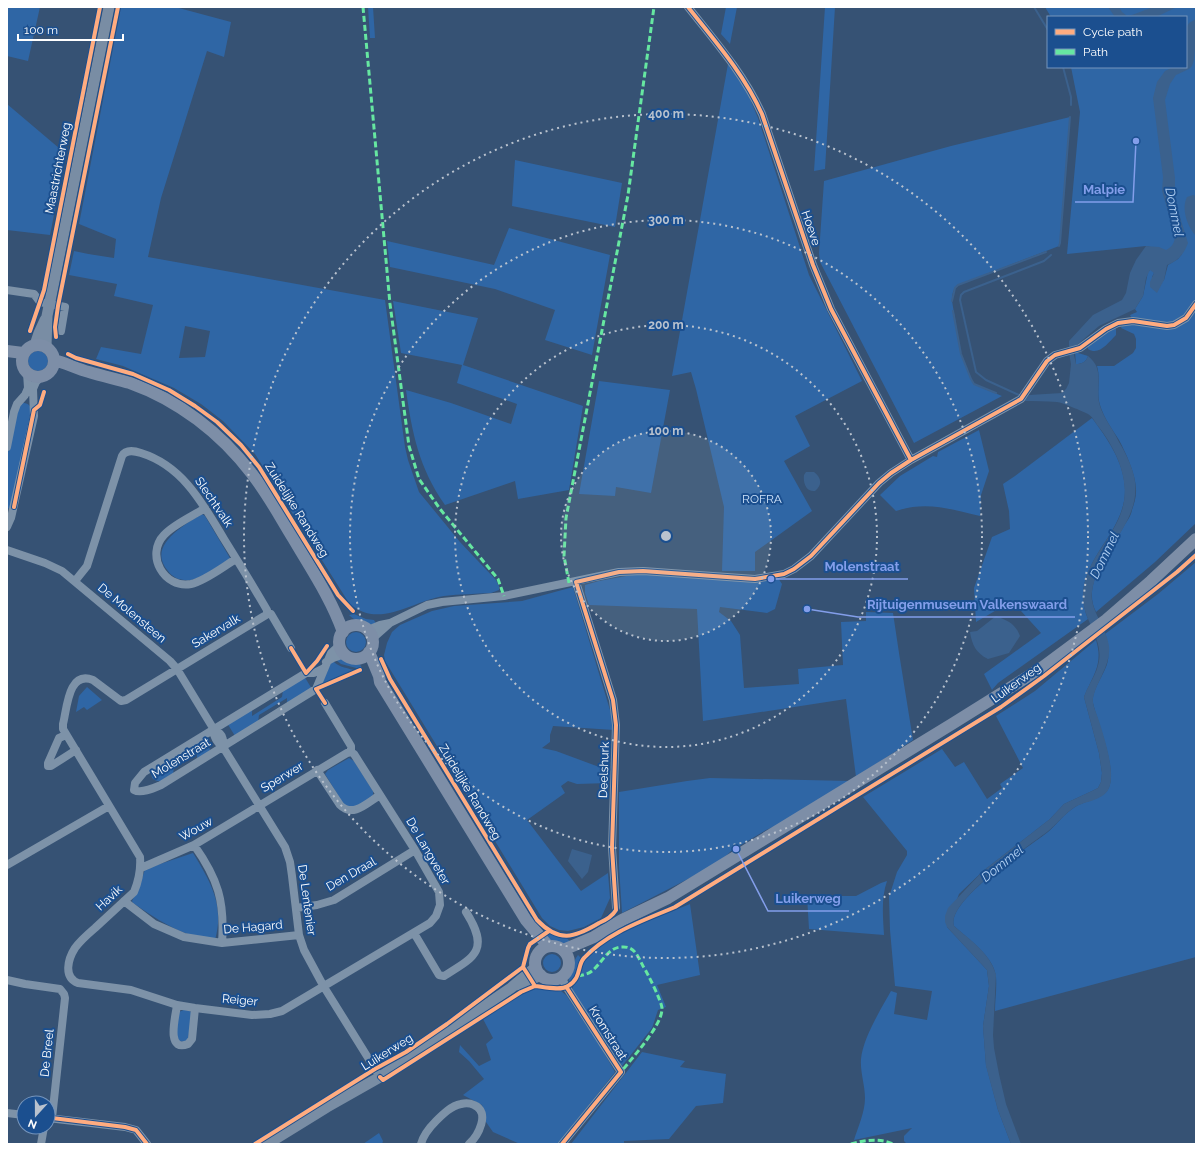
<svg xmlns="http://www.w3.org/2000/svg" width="1203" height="1151" font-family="Raleway,sans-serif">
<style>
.green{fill:#2f66a5;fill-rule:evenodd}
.water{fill:#3b618d}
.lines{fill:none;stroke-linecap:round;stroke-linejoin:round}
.stream{stroke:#3b618d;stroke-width:2}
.street{stroke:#7d92a8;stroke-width:8}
.secondary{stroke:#798da4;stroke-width:11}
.primary{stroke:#7d8ea7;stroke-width:12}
.quiet{stroke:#66e7a1;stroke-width:3;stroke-dasharray:6 3;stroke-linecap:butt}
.cycleway-casing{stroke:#1b4f8f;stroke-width:6}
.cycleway{stroke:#ffac80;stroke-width:4}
.ring{fill:none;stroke:#b9c2ce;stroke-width:2;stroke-dasharray:2 4}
.labels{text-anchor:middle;stroke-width:4;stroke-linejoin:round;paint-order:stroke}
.street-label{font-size:12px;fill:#fff;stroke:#1b4f8f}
.park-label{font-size:12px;fill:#cfe3fa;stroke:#1b4f8f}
.water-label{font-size:13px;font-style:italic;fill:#b5d3f5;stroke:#1b4f8f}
.centre{fill:#b9c2ce;stroke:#1b4f8f;stroke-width:2}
.ring-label{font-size:12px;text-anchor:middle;font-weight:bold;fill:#b9c2ce;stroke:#1b4f8f;stroke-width:4;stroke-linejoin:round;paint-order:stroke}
.leader{fill:none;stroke:#839eea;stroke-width:1.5}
.callout-dot{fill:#839eea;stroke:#1b4f8f;stroke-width:1.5}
.callout-label{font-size:13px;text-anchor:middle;font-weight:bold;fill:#839eea;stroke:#1b4f8f;stroke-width:4;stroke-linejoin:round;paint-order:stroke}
</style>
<rect width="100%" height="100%" fill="#365274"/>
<path class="green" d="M7 7H40L28 61 7 56Z
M121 7H175L231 22 224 57 207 51 161 198 148 257 385 300 405 447 408 460 419 492 460 542 496 580 499 586V590L491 593C475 594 460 594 444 596 412 601 378 630 349 603L255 454 223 421 201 404 174 388 123 366 96 359 101 347 141 354 153 305 114 296 117 284 69 275 74 251C87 254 100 256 114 258L116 239 79 224ZM185 326 210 331 205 357 179 358Z
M368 7H373L375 38H370Z
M726 7H737L730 44 721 34Z
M825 7H835L825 169 814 171Z
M1045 7H1196V301L1184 316 1171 323 1132 319 1130 315 1137 312 1135 309 1143 296 1148 272 1150 270H1153L1154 273 1152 277 1160 284 1164 280 1168 265 1178 259 1182 254 1146 246 1067 254 1080 112 1071 67H1186V17H1051Z
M728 64 747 92 758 118 809 275 862 381 795 416 810 446 784 461 812 511 755 552V571H722L724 507 696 389 691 372 672 376Z
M7 104 66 154 50 235 7 230Z
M1070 117 1060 243 1059 246 958 285C953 289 952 294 952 301L961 354 971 379 974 384 980 387 1002 396 914 443 820 262 819 253 824 181 951 146Z
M515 160 622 183 615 227 512 206Z
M509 228 610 255 592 355 545 340 555 310 495 289 390 267 387 241 494 265Z
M393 301 478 318 463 365 583 406 569 490 518 499 515 481 445 505C419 468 412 433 406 390L451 403 511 424 517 404 457 383 462 365 401 353Z
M1196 308V523L1155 562 1096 612C1081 584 1111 550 1124 526 1127 521 1131 516 1132 510 1134 504 1136 498 1136 492 1137 477 1126 453 1119 440 1112 429 1104 418 1100 405 1096 392 1101 379 1097 366H1114L1133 353 1136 348V339L1134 334 1121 328 1123 324H1135L1167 328Z
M1114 328 1116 329V335C1108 343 1099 356 1088 349V346Z
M28 361a10 10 0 1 1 20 0a10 10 0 1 1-20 0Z
M1075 352 1088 356C1086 362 1082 364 1076 364Z
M599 381 670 390 651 493 616 487 615 496 579 494Z
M22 403C29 403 30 405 32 412L10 508 7 509V456L17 409Z
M1092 418C1107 438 1124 462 1125 489 1126 538 1066 565 1088 619L998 683 992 690 984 674 1041 633 1012 601 976 622 974 588 992 537 1010 529 1009 511 1003 484 1015 476Z
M979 430 989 471 981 495 980 516C949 509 927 501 896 511L880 495 900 476 933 456 937 457 938 452Z
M202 514 205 516 230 558 228 560C218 566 201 579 190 580 181 581 173 578 168 571 146 546 184 525 202 514Z
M1196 562V957L995 1011C995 1000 997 988 996 977 994 956 968 939 954 926 945 902 1031 845 1048 832 1058 823 1063 815 1075 807 1084 801 1096 801 1105 793 1122 779 1097 721 1093 703 1091 690 1106 673 1108 660 1109 653 1107 643 1106 636L1105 634 1158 594Z
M637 574 778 578 782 584 775 609 767 613 720 607 719 612 731 621 740 635 744 688 799 684 798 669 843 665 841 622 866 621V612L893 613 899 653 913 740 856 777 846 699 703 721 697 609 589 605 585 593V585L599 581Z
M573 587 613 720 614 730 553 726 550 735V742L542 748 556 751 610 771 609 783 577 784 568 781 561 786 565 793 527 820 581 891 608 873 610 898 601 918 584 927 568 931 559 930 550 926 542 918 385 661 384 655 387 643 392 632 400 625 432 611 454 606 522 601Z
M354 614 366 619 374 620 376 624C366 625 356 622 349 615Z
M346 642a10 10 0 1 1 20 0a10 10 0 1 1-20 0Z
M1096 640C1104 665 1092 676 1084 697L1099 753 1102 773 1101 782 1098 788 1092 791 1064 804 1050 819 983 871 959 894 947 927 987 970 989 986 983 1026 986 1065 998 1110 1011 1144H907L904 1141V1136L912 1128 854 1140C858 1127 865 1112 865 1098 865 1085 860 1072 861 1059 863 1038 881 1009 891 991L897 993 894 1014 927 1020 932 991 895 986 890 930 889 897 897 872 907 855V851L863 797 942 749 955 767 964 762 987 799 1002 788 1000 784 1023 768 996 716 1035 691Z
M343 659 359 663 362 668 360 669 341 664 336 660Z
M333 661C339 668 349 668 357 671L321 686 331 662Z
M304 676 312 689 287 705V698L259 715 258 722 235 736 227 723 252 708V716L282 697 283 690Z
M87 687 102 700 87 710 84 707 76 712 79 696Z
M203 738 211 751 197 760V753L174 767 173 774C166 779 160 785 152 778 149 767 161 763 169 759L170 765 192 751 193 745Z
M349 758 354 761 373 791V795L356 808 344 805 325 774 328 770Z
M710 778 849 781 785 822 766 830 731 851 719 863 622 913 619 867V792L687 781Z
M193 853C210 881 225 905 215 940 206 938 197 937 188 934 168 927 151 915 133 903L132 901 140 885 145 869Z
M887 881C881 898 883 917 884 935L809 929 807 896H856L881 883Z
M690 904 700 975 657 985 666 1007 658 1010 652 1028 622 1066 572 990C573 984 578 981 580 974 583 969 583 962 587 957 607 934 662 916 690 904Z
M550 934 565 937 570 941 565 945C558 942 550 942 545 936Z
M543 963a9 9 0 1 1 18 0a9 9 0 1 1-18 0Z
M578 955 581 958 577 974 569 982C567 976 574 960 578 955Z
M547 988 561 991 566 995 599 1044 615 1072 558 1144H520L493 1132 486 1122 482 1105 463 1095 484 1079 469 1061 459 1052 460 1045 479 1066 491 1060 486 1044 493 1038 483 1019 521 994 535 989Z
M186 1009 190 1011 192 1014 188 1039 185 1042 178 1041 176 1032 179 1012Z
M642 1052 685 1061 680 1067 726 1074 723 1103 696 1106 669 1139 624 1141V1144H571Z
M379 1133 383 1141 382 1144H363Z"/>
<path class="water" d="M1108 7H1119L1122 12 1127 16 1132 15 1153 7H1177L1156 17H1115Z
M1196 19V38L1194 60 1192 66 1189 69 1176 75 1170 84 1165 100 1175 178V193L1177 207 1188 243C1184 254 1178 261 1167 265L1164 280 1157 293 1150 287V282L1154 273 1150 270 1146 278 1143 296 1135 309 1099 326 1077 345 1074 355 1076 364C1082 364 1086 362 1088 356 1106 370 1094 387 1100 406 1104 419 1113 429 1119 442 1125 452 1131 464 1134 476 1144 522 1098 549 1092 592 1089 609 1107 628 1109 646 1111 665 1097 680 1093 698 1092 705 1097 714 1099 721 1104 737 1117 775 1108 790 1101 801 1085 801 1075 807 1064 814 1057 824 1047 832 1030 845 945 902 954 926 970 940 991 954 996 975L993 1035 994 1048 999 1074 1006 1104 1021 1144H1011L998 1110 986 1066 983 1026 989 986 987 970 947 927 945 922V916L948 908 983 871 1050 819 1064 804 1092 791 1098 788 1101 782 1102 773 1099 753 1084 697C1088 685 1097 674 1099 661 1103 637 1081 618 1083 594 1086 558 1112 541 1122 510 1131 480 1116 449 1098 426 1095 422 1092 416 1088 414 1085 412 1080 411 1077 409 1071 407 1064 403 1057 402 1046 401 1035 401 1024 401L1029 395 1062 393 1066 389 1069 383 1071 364 1069 353V341L1093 315 1122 300 1126 293 1130 273 1136 260 1146 246 1159 247 1166 250C1174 246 1176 240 1174 232L1162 191 1163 177 1153 98 1157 82 1165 71 1173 67H1186V28L1189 23Z
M1193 195 1196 196V236C1187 226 1181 209 1187 197Z
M806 472H814C821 477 823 485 815 491 806 492 803 483 804 475Z
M996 616C1008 621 1015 623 1020 636L1009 653 988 659C976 653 972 645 970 632L977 631Z
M572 849 592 855 588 872 582 879 568 861Z"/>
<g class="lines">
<path class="stream" d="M1034 7 1048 30
M1063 67 1071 97V105
M1059 246 1060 243 1070 117
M952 301 955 288 958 285 1046 252
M953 311 961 354 971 379 974 384 996 393
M1021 396 986 380 976 372 960 300 961 295 964 292 1044 261 1051 255"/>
<path class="street" d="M688 7C715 41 744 74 762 114L813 265 831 309 911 460
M7 290 34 294 40 302 65 307 61 331
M7 447 14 412 17 404 25 395 28 388 27 373
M205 508C193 516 174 524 164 535 145 555 164 589 191 584 205 581 224 566 236 559
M7 527 11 518 34 416 33 389 36 382 41 377
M7 550 45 563 62 571 170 661 177 669 213 728C214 737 216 742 223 747L285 847 290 862 292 876 299 935 304 950 324 987 380 1077
M75 581 87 566 122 456C126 449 135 451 141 453 183 466 203 504 224 539 239 563 253 586 267 610V613L271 614 291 648
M576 582 613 700 616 725 612 848 616 907
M267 613 266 615 126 700 121 701 93 680C68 670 67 709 63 724V729L140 857C141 870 139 880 134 892 121 904 108 916 95 928 88 934 80 941 75 948 68 959 63 977 78 983L131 990 177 1005 195 1008 252 1015 270 1014 282 1011 430 923 436 916 440 905 439 892 415 850 354 754 351 752V746L325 703
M368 630 380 625 390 623 427 605 442 602 504 596 619 572 643 571 755 579 784 574 794 569 811 556 879 483 891 473 911 460 1021 399 1047 361 1055 355 1080 348 1106 329 1118 323 1133 321 1167 326 1174 325 1186 318 1196 304
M372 639 390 623
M326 662 333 658 345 654
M324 668 314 673H306L144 772 135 783 134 790C141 794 154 788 161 785L316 689 331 653 340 645
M213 728C222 734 224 737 223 747
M66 735 59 738 48 763V766H51L76 750
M317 770 340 805C353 818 367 803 380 795
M194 845C218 879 225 901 222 943
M7 865 109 806
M141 868 194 845 347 753 351 752
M124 901 154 924 184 937 222 943 299 935
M296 908 317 905 334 900 415 850
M414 933 436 970 439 975 444 976C475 957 490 950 466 912
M561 977 567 988 621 1072 562 1144
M7 980 25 984 60 989 64 994 65 998 52 1118
M177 1005C176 1015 165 1053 188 1044L192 1039 195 1008
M7 1113 24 1115
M48 1118 125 1127 136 1130 147 1144
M41 1144 44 1127
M421 1144C423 1136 430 1127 436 1121 443 1114 451 1106 461 1104 465 1103 470 1103 474 1105 491 1112 478 1136 469 1144"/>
<path class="secondary" d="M35 345 39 333 45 320
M46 346 47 316 109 7
M519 985 541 975
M267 1144 327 1107 380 1077 511 988 536 967"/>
<path class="primary" d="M22 361a16 16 0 1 1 32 0a16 16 0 1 1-32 0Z
M7 351 23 353
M54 360C66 363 77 369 89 372 102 376 116 379 130 383 178 400 221 433 252 474 268 494 280 517 293 538 311 569 331 598 343 632
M339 642a17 17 0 1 1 34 0a17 17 0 1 1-34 0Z
M369 652 379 676 380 682 526 920 548 946
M535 963a17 17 0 1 1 34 0a17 17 0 1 1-34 0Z
M563 950 594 937 622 920 668 898 952 724 1040 669 1106 620 1151 581 1196 539"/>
<path class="quiet" d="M363 7 390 304 409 446 419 479 440 509 498 579 504 596
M569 583 564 556 566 518 628 195 654 7
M578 976C583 975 588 974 592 971 602 963 608 947 622 947 635 946 638 957 643 966 648 974 661 1000 662 1008 663 1025 631 1059 621 1072
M851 1144C865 1140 880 1138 893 1144"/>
<defs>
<path id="cycleway" d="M688 7C715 41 744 74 762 114L813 265 831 309 911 460
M30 331 44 290 100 7
M56 337 55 327 58 306 118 7
M68 354 76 358 133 374 169 390 195 406 217 422 241 445 259 467 338 595 353 611
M14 507 34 410 40 405 44 392
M291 648 306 673 317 661 327 646
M381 659 390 679 537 920C559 943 574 938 599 923 606 920 612 917 616 910L612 848 616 725 613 700 576 582 619 572 643 571 755 579 784 574 794 569 811 556 879 483 891 473 911 460 1021 399 1047 361 1055 355 1080 348 1106 329 1118 323 1133 321 1167 326 1174 325 1186 318 1196 304
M325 703 316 689 360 670
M549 931 530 944 528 948 523 967 535 986C544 987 561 991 568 986 582 978 577 965 584 958 608 932 645 920 675 907L1001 707 1044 676 1177 572 1196 555
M380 1077 383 1080 521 992 535 986
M52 1118 125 1127 136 1130 147 1144
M255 1144 375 1069 406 1052 447 1024 523 967
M562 1144 621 1072 567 988"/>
</defs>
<use href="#cycleway" class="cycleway-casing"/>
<use href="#cycleway" class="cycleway"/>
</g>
<circle cx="666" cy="536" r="105" fill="#b9c2ce" fill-opacity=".12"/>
<g class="ring">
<circle cx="666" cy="536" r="105"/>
<circle cx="666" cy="536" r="211"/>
<circle cx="666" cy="536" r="316"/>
<circle cx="666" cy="536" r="422"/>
</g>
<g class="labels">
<g class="street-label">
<text transform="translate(58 168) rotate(-79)" y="4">Maastrichterweg</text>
<text transform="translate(811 228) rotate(71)" y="4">Hoeve</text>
<text transform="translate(214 502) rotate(56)" y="4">Slechtvalk</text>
<text transform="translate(297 510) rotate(58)" y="4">Zuidelijke Randweg</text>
<text transform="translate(132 613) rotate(40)" y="4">De Molensteen</text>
<text transform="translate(216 631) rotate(-31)" y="4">Sakervalk</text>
<text transform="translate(1016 683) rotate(-36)" y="4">Luikerweg</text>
<text transform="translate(181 758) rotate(-31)" y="4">Molenstraat</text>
<text transform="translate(604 770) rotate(-88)" y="4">Deelshurk</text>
<text transform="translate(282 777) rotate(-31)" y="4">Sperwer</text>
<text transform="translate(470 792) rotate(59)" y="4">Zuidelijke Randweg</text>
<text transform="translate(196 829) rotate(-29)" y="4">Wouw</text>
<text transform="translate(428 851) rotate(60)" y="4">De Langveter</text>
<text transform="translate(351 874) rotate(-30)" y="4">Den Draal</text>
<text transform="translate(109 898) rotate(-43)" y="4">Havik</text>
<text transform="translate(307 900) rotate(82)" y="4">De Lentenier</text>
<text transform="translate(253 927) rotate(-5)" y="4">De Hagard</text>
<text transform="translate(240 1000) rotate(5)" y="4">Reiger</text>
<text transform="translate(608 1033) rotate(58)" y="4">Kromstraat</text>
<text transform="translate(387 1052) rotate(-32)" y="4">Luikerweg</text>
<text transform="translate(47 1053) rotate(-84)" y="4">De Breel</text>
</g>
<g class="park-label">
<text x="762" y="503">ROFRA</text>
</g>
<g class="water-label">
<text transform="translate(1175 212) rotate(79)" y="5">Dommel</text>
<text transform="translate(1104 555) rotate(-64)" y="5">Dommel</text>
<text transform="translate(1002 863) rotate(-39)" y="5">Dommel</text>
</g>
</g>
<circle cx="666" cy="536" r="6" class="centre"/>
<g class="ring-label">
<text x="666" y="118">400 m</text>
<text x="666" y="224">300 m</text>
<text x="666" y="329">200 m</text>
<text x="666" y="435">100 m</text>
</g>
<path class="leader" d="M1136 141L1133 202H1075M771 579L817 579H908M807 609L858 617H1075M736 849L768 911H849"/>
<g class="callout-dot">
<circle cx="1136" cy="141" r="4"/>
<circle cx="771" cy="579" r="4"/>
<circle cx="807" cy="609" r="4"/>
<circle cx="736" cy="849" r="4"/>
</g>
<g class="callout-label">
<text x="1104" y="194">Malpie</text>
<text x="862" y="571">Molenstraat</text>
<text x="967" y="609">Rijtuigenmuseum Valkenswaard</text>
<text x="808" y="903">Luikerweg</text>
</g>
<rect width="1203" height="1151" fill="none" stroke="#ffffff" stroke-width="16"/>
<rect x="1047" y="16" width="140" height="52" fill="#1b4f8f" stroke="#7695bc"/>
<rect x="1055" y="29" width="20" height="6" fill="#ffac80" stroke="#7695bc"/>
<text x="1083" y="36" font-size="12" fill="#ffffff">Cycle path</text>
<rect x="1055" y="49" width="20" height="6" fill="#66e7a1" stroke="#7695bc"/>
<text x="1083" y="56" font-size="12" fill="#ffffff">Path</text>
<g transform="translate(36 1115) rotate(201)"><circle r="19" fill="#1b4f8f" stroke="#7695bc"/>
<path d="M0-3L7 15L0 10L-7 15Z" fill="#b9c2ce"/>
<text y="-6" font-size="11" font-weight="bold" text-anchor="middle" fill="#ffffff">N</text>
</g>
<path d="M18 34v6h105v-6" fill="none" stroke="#ffffff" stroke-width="2"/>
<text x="24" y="34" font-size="12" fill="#ffffff" stroke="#1b4f8f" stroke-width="3" paint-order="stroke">100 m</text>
</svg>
